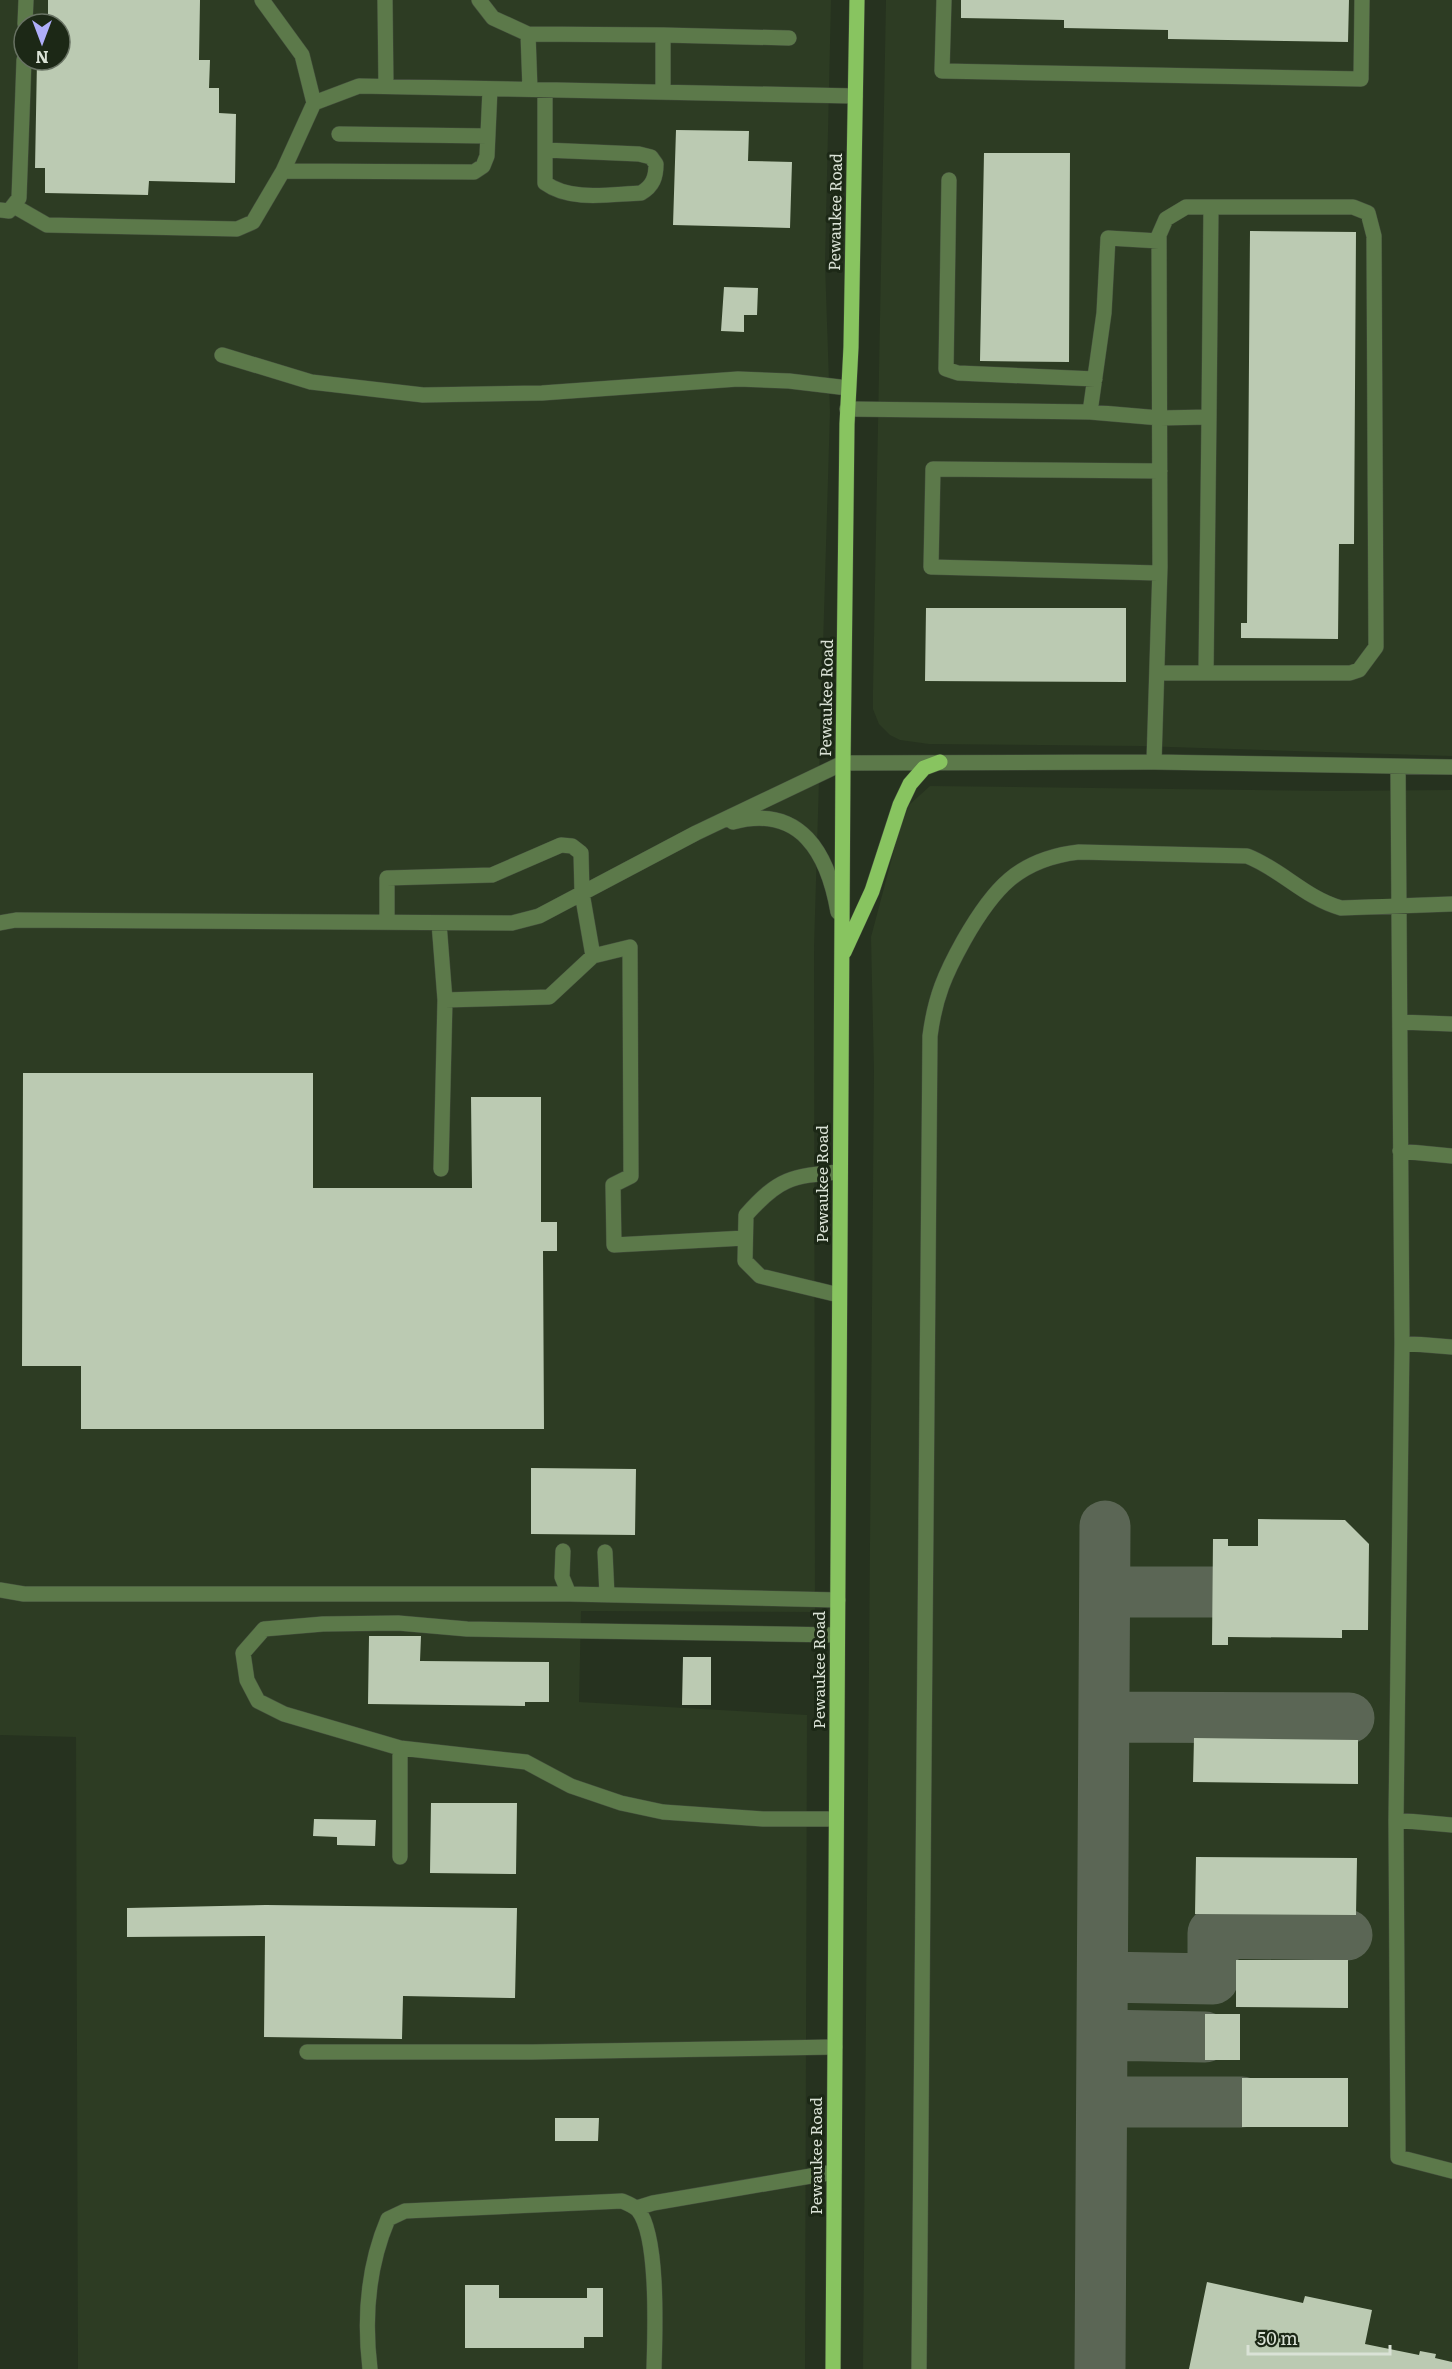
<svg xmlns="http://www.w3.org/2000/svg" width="1452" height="2369" font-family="Literata,serif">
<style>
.built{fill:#2d3c23;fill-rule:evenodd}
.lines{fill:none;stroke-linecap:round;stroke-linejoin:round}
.taxiway{stroke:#5b6655;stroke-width:51}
.building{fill:#bbcab2}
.minor-casing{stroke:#434e3c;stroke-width:16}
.major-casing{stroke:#434e3c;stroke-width:16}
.minor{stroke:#5c794a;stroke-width:15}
.major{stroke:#88c460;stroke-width:15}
.labels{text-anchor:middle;stroke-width:6;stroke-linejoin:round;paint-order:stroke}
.street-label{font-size:16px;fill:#dae2d6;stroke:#1c2816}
</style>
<rect width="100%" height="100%" fill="#26321f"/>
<path class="built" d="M0 0H831L825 263 830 412 814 948 815 1612 581 1611 579 1702 807 1715 805 2369H78L76 1737 0 1735ZM24 24H60V60H24Z
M886 0H1452V756L1139 746 929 744 900 740 890 735 879 724 873 709V691Z
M930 786 1332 791 1452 790V2369H863L874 1071 871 937 898 835 909 805Z"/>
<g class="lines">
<path class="taxiway" d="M1105 1592H1213
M1104 1717 1349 1718
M1103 1977 1213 1979V1933L1347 1935
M1102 2035 1205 2037
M1102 2102H1242
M1100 2369 1105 1526"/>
</g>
<path class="building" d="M48 0H200L199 60H210L209 88H219V113L236 114 235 183 149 181 148 195 45 193V168H35L37 60H60V24H48Z
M961 0H1349L1348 42 1168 39V30L1064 28V20L961 18Z
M676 130 749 131 748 161 792 162 790 228 673 225Z
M984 153H1070L1069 362 980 361Z
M1250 231 1356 232 1354 544H1339L1338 639 1241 638V623H1247Z
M724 287 758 288 757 315H744V332L721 331Z
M926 608H1126V682L925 681Z
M23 1073H313V1188H472L471 1097H541V1222H557V1251H543L544 1429H81V1366H22Z
M531 1468 636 1469 635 1535 531 1534Z
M1258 1519 1345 1520 1369 1544 1368 1630H1342V1638L1228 1637V1645H1212L1213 1539H1228V1546H1258Z
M369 1636H421L420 1661 549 1662V1702H525V1706L368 1704Z
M683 1657H711V1705H682Z
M1194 1738 1358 1740V1784L1193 1782Z
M431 1803H517L516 1874 430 1873Z
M314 1819 376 1820 375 1846 337 1845V1837L313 1836Z
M1196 1857 1357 1858 1356 1915 1195 1914Z
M266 1905 517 1908 515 1998 403 1996 402 2039 264 2037 265 1936 127 1937V1908Z
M1236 1960H1348V2008L1236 2007Z
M1205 2014H1240V2060H1205Z
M1242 2078H1348V2127H1242Z
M555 2118H599L598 2141H555Z
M1207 2282 1303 2303 1305 2296 1372 2310 1365 2344 1419 2355 1420 2351 1436 2354 1435 2358 1452 2362V2369H1189Z
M465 2285H499V2298H587V2288H603V2337H584V2348H465Z"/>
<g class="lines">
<defs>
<path id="minor" d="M262 0 302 55 314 103
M385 0 386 86
M479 0 493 18 528 34 663 35V91
M944 0 942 71 1361 79 1362 0
M25 24 26 0
M528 34 530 89
M663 35 789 38
M545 90V183C571 202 611 194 641 193 653 186 656 177 656 164L651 157 639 154 545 150
M339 134 488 136
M283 171 474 172 483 166 487 156 490 89
M949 180 946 369 958 373 1095 379
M14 206 47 225 237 229 253 222 283 171 314 103 359 86 855 96
M0 210 9 211 19 198 24 60
M222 355 311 382 423 395 542 393 738 379 789 381 848 388
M847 409 1090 412 1104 313 1108 238 1159 241
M1090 412 1160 418 1209 417 1211 207
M1158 573 931 567 933 469 1160 471
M1206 673 1209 417
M1154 762 1160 567 1159 235 1166 219 1186 207H1353L1368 213 1374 236 1376 647 1359 670 1350 673H1157
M1398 767 1402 1343 1396 1820 1398 2157 1452 2171
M733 822C801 804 828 854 838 912
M387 922V878L492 875 561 845 572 846 581 853 582 893 593 956 630 947 631 1176 613 1185 614 1245 745 1238
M0 923 16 920 512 923 539 916 696 833 843 763 1154 762 1452 767
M439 923 445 1000 549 997 593 956
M1400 1022 1452 1024
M1400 1151 1452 1156
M441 1169 445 1000
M839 1295 760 1276 745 1261 746 1215C779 1178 791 1176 840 1172
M1402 1343 1452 1347
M563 1551 562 1577 569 1594 838 1600
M605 1552 607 1595
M0 1590 24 1594H569
M400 1748V1857
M836 1819H763L663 1812 621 1803 571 1786 526 1762 400 1748 284 1714 258 1701 247 1680 243 1653 264 1629 323 1624 398 1623 467 1629 837 1635
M1396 1820 1452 1825
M307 2052H532L835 2047
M637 2208 653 2203 834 2172
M370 2369C364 2319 368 2266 388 2219L405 2211 622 2201C627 2203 634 2206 638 2210 659 2236 655 2334 654 2369
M919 2369 930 1036C935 997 945 974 964 940 993 889 1018 859 1079 852L1247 856C1281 869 1305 898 1341 908L1452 904"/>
<path id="major" d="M844 952 872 891 900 805 910 784 924 768 940 762
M833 2369 843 763 847 424 851 347 857 0"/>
</defs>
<use href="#minor" class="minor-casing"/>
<use href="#major" class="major-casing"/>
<use href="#minor" class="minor"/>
<use href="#major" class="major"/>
</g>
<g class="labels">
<g class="street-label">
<text transform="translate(835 212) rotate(-89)" y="6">Pewaukee Road</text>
<text transform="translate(826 698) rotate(-89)" y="6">Pewaukee Road</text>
<text transform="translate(822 1184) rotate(-90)" y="6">Pewaukee Road</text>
<text transform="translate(819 1670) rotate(-90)" y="6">Pewaukee Road</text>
<text transform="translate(816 2156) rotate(-90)" y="6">Pewaukee Road</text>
</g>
</g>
<g transform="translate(42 42) rotate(180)"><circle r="28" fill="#1c2816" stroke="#687263" stroke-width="1.5"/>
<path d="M0-4.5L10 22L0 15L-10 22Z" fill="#afaefa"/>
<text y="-9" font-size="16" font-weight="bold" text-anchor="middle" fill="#dae2d6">N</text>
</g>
<path d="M1248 2345v9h142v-9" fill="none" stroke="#dae2d6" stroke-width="3"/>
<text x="1257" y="2345" font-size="18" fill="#dae2d6" stroke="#1c2816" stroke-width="4.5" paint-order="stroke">50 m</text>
</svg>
